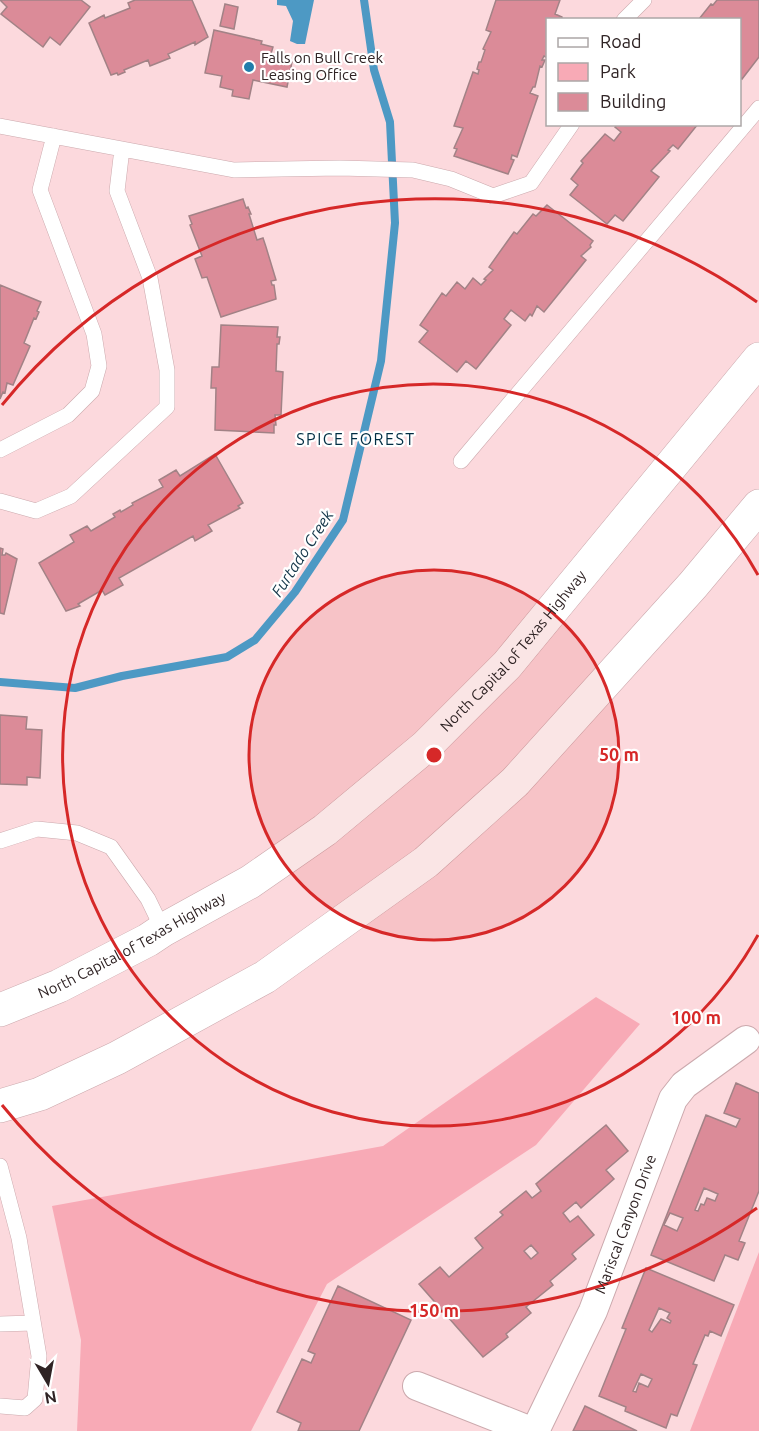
<svg xmlns="http://www.w3.org/2000/svg" width="759" height="1431" font-family="Ubuntu,sans-serif">
<style>
.green{fill:#f8aab6}
.water{fill:#4d99c4}
.lines{fill:none;stroke-linecap:round;stroke-linejoin:round}
.stream{stroke:#4d99c4;stroke-width:8}
.building{fill:#db8b98;stroke:#a28286;stroke-width:1.5;fill-rule:evenodd}
.service-casing{stroke:#cba9ad;stroke-width:16}
.minor-casing{stroke:#cba9ad;stroke-width:30}
.trunk-casing{stroke:#cba9ad;stroke-width:34}
.service{stroke:#fff;stroke-width:15}
.minor{stroke:#fff;stroke-width:28}
.trunk{stroke:#fff;stroke-width:33}
.ring{fill:none;stroke:#d62828;stroke-width:3}
.poi-dot{fill:#217dab;stroke:#fff;stroke-width:2}
.labels{text-anchor:middle;stroke-width:4.5;stroke-linejoin:round;paint-order:stroke}
.poi-label{font-size:15px;fill:#2f2324;stroke:#fff;text-anchor:start}
.street-label{font-size:15px;fill:#2f2324;stroke:#fff}
.neighbourhood-label{font-size:16px;letter-spacing:1.5px;fill:#002d43;stroke:#fff}
.water-label{font-size:16px;font-style:italic;fill:#15374a;stroke:#fff}
.centre{fill:#d62828;stroke:#fff;stroke-width:3}
.ring-label{font-size:18px;text-anchor:middle;font-weight:bold;fill:#d62828;stroke:#fff;stroke-width:4.5;stroke-linejoin:round;paint-order:stroke}
</style>
<rect width="100%" height="100%" fill="#fcd9dd"/>
<path class="green" d="M596 997 640 1024 536 1145 327 1284 251 1431H77L81 1340 52 1206 383 1146Z
M759 1252V1431H690Z"/>
<path class="water" d="M277 0H314L305 44H297L290 41 293 21 286 6 277 5Z"/>
<g class="lines">
<path class="stream" d="M0 682 75 688 122 676 227 657 255 640 295 592 343 520 381 361 395 223 390 122 374 70 364 0"/>
</g>
<path class="building" d="M0 0H81L90 7 60 45 50 37 43 47 1 14 7 7Z
M135 0H192L208 37 195 45V42L168 54 170 58 150 66 148 60 124 70 125 72 118 75 117 73 111 75 89 23 104 15 105 18 130 8 128 3Z
M496 0H560L555 14 562 17V20H548V58L544 56 542 60H545L542 67 540 66 535 87H533L530 93 538 96 517 157 512 155 511 159 514 160 508 174 454 156 457 149 454 148 463 128 454 126 473 72 478 74 479 70 477 69 479 62H481L485 50 483 49 491 32 486 30Z
M717 0H759V57L742 79 740 77V20L699 19 711 4 713 5Z
M225 4 238 7 234 29 220 26Z
M214 30 262 41 261 44 273 47 270 57 292 62 287 87 253 80 249 99 232 96 233 90 220 87 222 76 205 73Z
M617 124H698L678 149 673 145 668 150 670 151 651 171 659 177 623 221 615 215 607 224 570 195 578 185 571 179 583 163 581 161 605 134 614 141 621 132 615 127Z
M243 199 246 208 248 207 251 214H249L257 240 263 238 266 247 276 280 271 281 272 285H274L276 299 221 317 207 277 202 278 195 259 202 256 190 225 192 224 189 216Z
M547 205 593 241 590 245 591 247 581 256 586 260 544 312 537 306 532 316 530 314 525 321 511 310 504 319 511 325 476 369 466 361 457 372 419 342 428 331 420 325 442 293 446 296 457 282 465 289 473 278 481 285 486 280 484 279 493 270 489 267 514 232 517 234 533 214 536 216Z
M0 285 41 302 37 311 39 312 36 319 34 318 24 343 30 346 13 385 7 383 5 393 3 392 0 399Z
M221 325 278 327 277 337H280L279 344H277L276 371 283 372 281 415H275L276 425H274V433L215 430 216 388H211L212 367H219Z
M215 454 243 503 238 506 240 508 208 525 212 531 195 541 193 536 119 578 123 585 105 595 102 590 78 604 80 606 66 611 39 563 74 542 70 535 87 526 91 531 115 517 113 514 120 510 121 512 133 505 132 503 163 487 159 480 166 476 176 470 180 476Z
M0 548 3 549 2 555H5L6 553 17 559 4 614 0 613Z
M0 715 27 717 26 729 42 730 40 778 27 777V785L0 784Z
M736 1083 759 1093V1191L739 1241 745 1243 738 1260 725 1255 714 1281 651 1255 706 1115 736 1127 740 1119 724 1113ZM704 1188 718 1194 715 1201 707 1198 704 1205 701 1204 698 1211 695 1210ZM670 1213 683 1218 677 1231 664 1225Z
M606 1125 628 1151 606 1170 614 1179 581 1208 576 1202 563 1213 570 1222 578 1216 594 1235 572 1254 576 1259 550 1281 553 1285 526 1307 531 1313 506 1334 508 1337 483 1357 419 1284 440 1267 449 1277 483 1248 475 1238 503 1215 500 1212 526 1191 532 1198 541 1191 536 1184ZM531 1245 538 1253 531 1259 524 1251Z
M646 1268 734 1305 721 1336 710 1331 708 1336 705 1335 693 1364 697 1365 677 1416 671 1414 666 1428 625 1411 626 1407 599 1396 626 1329 622 1328ZM659 1308 670 1313 667 1318 671 1321 670 1323 661 1319 652 1332 649 1330ZM641 1374 652 1379 648 1387 639 1383 636 1392 633 1391Z
M338 1286 411 1320 359 1431H298L301 1423 277 1412 302 1359 311 1363 315 1354 308 1351Z
M585 1406 637 1431H573Z"/>
<g class="lines">
<defs>
<path id="service" d="M624 20 644 0
M0 126 234 170 340 168 413 170 451 179 493 196 531 183 572 124
M0 450 68 415 92 391 99 366 94 334 40 190 54 136
M461 461 759 108
M0 501 36 511 71 496 167 407V370L150 278 117 191 122 149
M0 841 37 829 77 833 111 847 148 899 163 930
M0 1166 19 1238 39 1356 35 1399 25 1408 0 1406
M0 1324 33 1323"/>
<g id="minor">
<path d="M417 1386 531 1431"/>
<path id="s1" d="M535 1431 593 1311 673 1099 684 1085 746 1040"/>
</g>
<g id="trunk">
<path id="s2" d="M0 1010 59 986 148 940 163 930 250 882 325 830 426 746 507 665 759 359"/>
<path d="M0 1106 40 1094 117 1058 265 977 426 862 515 782 693 585 759 506"/>
</g>
</defs>
<use href="#service" class="service-casing"/>
<use href="#minor" class="minor-casing"/>
<use href="#trunk" class="trunk-casing"/>
<use href="#service" class="service"/>
<use href="#minor" class="minor"/>
<use href="#trunk" class="trunk"/>
</g>
<circle cx="434" cy="755" r="185" fill="#d62828" fill-opacity=".12"/>
<g class="ring">
<circle cx="434" cy="755" r="185"/>
<path d="M758 935A371 371 0 1 1 758 575"/>
<path d="M757 1208A556 556 0 0 1 2 1105M2 405A556 556 0 0 1 757 302"/>
</g>
<circle class="poi-dot" cx="249" cy="67" r="6"/>
<g class="labels">
<g class="poi-label">
<text x="261" y="63">Falls on Bull Creek<tspan x="261" dy="17">Leasing Office</tspan></text>
</g>
<g class="street-label">
<text dy="5" stroke="none"><textPath href="#s2" startOffset="633">North Capital of Texas Highway</textPath></text>
<text dy="5" stroke="none"><textPath href="#s2" startOffset="147">North Capital of Texas Highway</textPath></text>
<text dy="5" stroke="none"><textPath href="#s1" startOffset="226">Mariscal Canyon Drive</textPath></text>
</g>
<g class="neighbourhood-label">
<text x="356" y="445">SPICE FOREST</text>
</g>
<g class="water-label">
<text transform="translate(302 553) rotate(-57)" y="6">Furtado Creek</text>
</g>
</g>
<circle cx="434" cy="755" r="9" class="centre"/>
<g class="ring-label">
<text x="619" y="761">50 m</text>
<text x="696" y="1024">100 m</text>
<text x="434" y="1317">150 m</text>
</g>
<rect x="546" y="18" width="195" height="108" fill="#ffffff" stroke="#aca7a7" stroke-width="1.5"/>
<rect x="558" y="38" width="30" height="9" fill="#ffffff" stroke="#aca7a7" stroke-width="1.5"/>
<text x="600" y="48" font-size="18" fill="#2f2324">Road</text>
<rect x="558" y="63" width="30" height="18" fill="#f8aab6" stroke="#aca7a7" stroke-width="1.5"/>
<text x="600" y="78" font-size="18" fill="#2f2324">Park</text>
<rect x="558" y="93" width="30" height="18" fill="#db8b98" stroke="#aca7a7" stroke-width="1.5"/>
<text x="600" y="108" font-size="18" fill="#2f2324">Building</text>
<g transform="translate(48 1383) rotate(170)" stroke="#ffffff" stroke-width="4.5" paint-order="stroke">
<path d="M0-4.5L10 22L0 15L-10 22Z" fill="#2f2324"/>
<text y="-9" font-size="16" font-weight="bold" text-anchor="middle" fill="#2f2324">N</text>
</g>
</svg>
